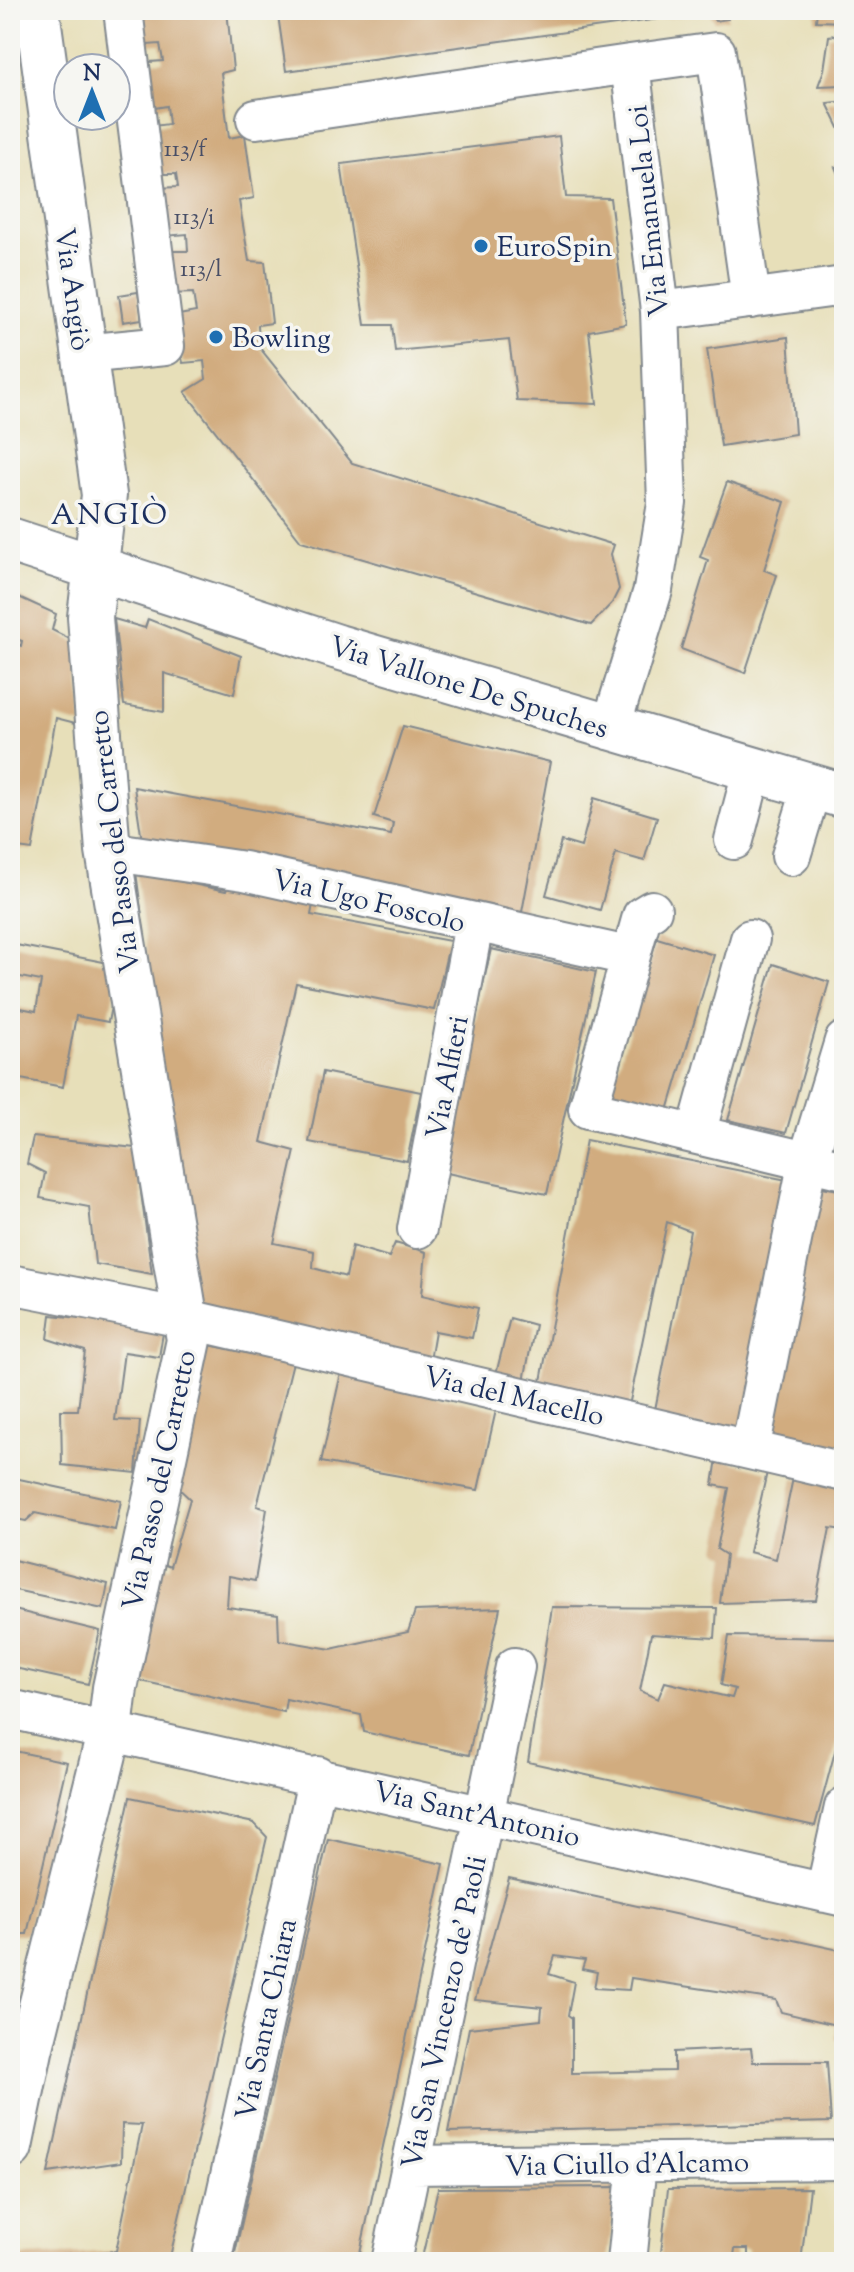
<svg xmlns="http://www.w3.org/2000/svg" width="854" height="2272" font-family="'Sorts Mill Goudy',serif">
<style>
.building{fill:#d1ac7f}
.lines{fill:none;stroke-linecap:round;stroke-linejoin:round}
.minor-casing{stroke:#81878c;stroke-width:42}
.tertiary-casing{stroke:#81878c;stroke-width:48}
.minor{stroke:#fff;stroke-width:38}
.tertiary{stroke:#fff;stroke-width:44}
.poi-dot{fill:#1f6fb2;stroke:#f6f6f2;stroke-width:3}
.labels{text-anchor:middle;stroke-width:7;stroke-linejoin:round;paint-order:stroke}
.number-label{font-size:24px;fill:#484e66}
.street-label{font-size:28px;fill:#1b2f5e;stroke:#f6f6f2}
.poi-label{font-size:28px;fill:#1b2f5e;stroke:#f6f6f2;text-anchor:start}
.neighbourhood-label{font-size:30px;letter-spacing:2px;fill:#1b2f5e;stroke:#f6f6f2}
</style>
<rect width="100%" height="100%" fill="#f6f6f2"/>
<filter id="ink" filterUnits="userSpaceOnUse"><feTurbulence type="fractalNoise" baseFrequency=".0125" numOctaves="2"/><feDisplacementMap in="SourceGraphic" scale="16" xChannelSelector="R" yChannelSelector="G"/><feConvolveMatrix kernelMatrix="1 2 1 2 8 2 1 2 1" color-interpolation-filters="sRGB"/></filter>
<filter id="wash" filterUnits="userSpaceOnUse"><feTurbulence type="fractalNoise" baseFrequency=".006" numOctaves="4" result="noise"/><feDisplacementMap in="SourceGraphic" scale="32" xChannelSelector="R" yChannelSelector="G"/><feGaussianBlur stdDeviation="1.8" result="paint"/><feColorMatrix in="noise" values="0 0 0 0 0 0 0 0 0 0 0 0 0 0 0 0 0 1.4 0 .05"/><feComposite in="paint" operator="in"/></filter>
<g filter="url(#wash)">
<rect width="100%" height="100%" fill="#e7dfb9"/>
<g id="blocks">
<path class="building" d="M131 10H227L233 70 221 73 229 138 245 135 254 198 239 201 249 261 265 262 272 323 258 325 259 347 352 463 614 545 611 554 619 589 612 603 591 625 301 541 185 392 206 379 204 361 183 363 173 316 196 312 193 293 170 294 163 251H188L187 234 165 236 156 188 178 187 176 174H152L145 127 169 124 167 106 142 110 136 63 163 61 160 44 134 46Z
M288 10H727L728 19 715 21 709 12 286 71 278 15 289 14Z
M817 10H844V22L816 21Z
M844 34V85L818 86 824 70 829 36Z
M844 101V138L827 103Z
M559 136 566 197 610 198 626 324 589 331 597 404 517 401 509 340 395 351 392 325H365L341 164Z
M844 166V188L835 167Z
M138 292 142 319 123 322 119 295Z
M788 337 795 434 721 446 707 349Z
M10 391 14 428V480H10Z
M727 482 785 502 764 570 777 575 745 673 681 649 708 560 700 557Z
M10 593 56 614 52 630 76 642 83 725 56 718 32 850 10 847V642L21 646 22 641 10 637Z
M114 619 145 628 148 619 241 656 234 694 164 673V712L124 705Z
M403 726 550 762 522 912 142 841 134 787 391 835 393 823 374 817Z
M594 798 657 817 644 861 616 853 600 910 546 895 561 841 581 847Z
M136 872 226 891 230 880 314 899 311 915 450 941 434 1010 296 983 261 1142 295 1151 274 1243 314 1251 313 1268 346 1277 352 1246 389 1257 395 1243 426 1252 422 1295 478 1308 472 1338 435 1331 430 1360 194 1308Z
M657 938 714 955 667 1114 609 1098Z
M16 945 119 965 108 1022 76 1016 63 1087 10 1077V1006L36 1011 41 981 10 975V958L13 959Z
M491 949 596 972 547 1194 442 1172Z
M773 964 829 982 786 1133 728 1120Z
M323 1072 421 1092 407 1161 309 1142Z
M33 1137 135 1148 152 1274 95 1264 89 1207 40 1198 45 1173 27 1164Z
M586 1140 792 1181 743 1433 653 1420 690 1231 667 1222 629 1406 539 1392Z
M811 1185 844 1191V1458L770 1438Z
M51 1315 164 1327 159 1357 124 1352 115 1420 140 1421 136 1473 62 1465 61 1410H78L85 1351 48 1339Z
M510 1318 535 1325 524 1381 495 1378Z
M204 1344 293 1362 257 1506 267 1509 255 1581 229 1576 227 1607 278 1614 279 1640 331 1649 408 1632 415 1611 500 1608 469 1755 364 1732 361 1715 286 1699 284 1712 127 1678 155 1561 170 1567 190 1499 173 1483Z
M341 1373 496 1410 478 1490 321 1462Z
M717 1458 767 1472 749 1552 776 1559 793 1478 844 1487V1530L830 1528 816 1600 720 1603 726 1555 717 1549 729 1488 713 1485Z
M10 1477 121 1501 115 1530 35 1513 26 1521 10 1518Z
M10 1559 108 1584 103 1609 10 1589Z
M552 1607 717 1608 715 1638 651 1634 640 1691 658 1699 665 1682 732 1698 735 1689 721 1685 729 1636 844 1638V1718L815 1826 528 1762Z
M10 1609 100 1631 88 1684 10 1667Z
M10 1750 67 1762 27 1934H10Z
M130 1797 254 1823 267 1837 170 2257 152 2256V2262H10V2257L116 2251 142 2125 122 2124 121 2162 48 2173Z
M328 1839 444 1864 358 2262H233Z
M509 1878 844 1951V2040L836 2039V2025L781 2012 776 2000 631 1978 629 1990 594 1988 597 1972 582 1969 585 1960 555 1956 549 1974 574 1982 568 2015 572 2018V2073L674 2071V2052L751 2048 753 2062H827L831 2122 448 2132 469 2028 541 2020 542 2007 475 2000Z
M617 2187 607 2262H421L438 2188Z
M810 2188 801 2262H748V2249H735L733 2262H660L668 2189Z"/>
</g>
</g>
<g filter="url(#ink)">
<use href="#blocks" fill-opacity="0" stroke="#81878c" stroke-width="2"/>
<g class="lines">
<defs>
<path id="minor" d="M630 64 716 52 751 299
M256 119 630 64 660 311 667 503 653 590 610 730
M660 311 844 286
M83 354 165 346 123 10
M734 840 752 771
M108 851 244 871 628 956
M791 856 812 787
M652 910 642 916 588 1109 844 1170
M696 1134 750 939
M417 1229 474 924
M10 1284 183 1318 844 1472
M750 1450 808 1160 844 1041
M10 1709 844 1897
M825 1893 844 1807
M411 2165 844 2160
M211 2262 318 1776
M391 2262 515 1667
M627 2262 637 2163"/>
<path id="tertiary" d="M10 540 338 647 844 796
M10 2147 30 2051 110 1730 115 1688 189 1340 108 851 90 617 104 495 37 10"/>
</defs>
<use href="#minor" class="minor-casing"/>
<use href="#tertiary" class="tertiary-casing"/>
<use href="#minor" class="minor"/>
<use href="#tertiary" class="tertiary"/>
</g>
</g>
<g class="poi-dot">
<circle cx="481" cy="246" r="8"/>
<circle cx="216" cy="337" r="8"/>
</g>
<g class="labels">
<g class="number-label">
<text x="185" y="156">113/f</text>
<text x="194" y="224">113/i</text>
<text x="201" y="276">113/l</text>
</g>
<g class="street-label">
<text transform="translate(647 211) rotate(-96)" y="10">Via Emanuela Loi</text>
<text transform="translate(74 289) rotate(82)" y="10">Via Angiò</text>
<text transform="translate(469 686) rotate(17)" y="10">Via Vallone De Spuches</text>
<text transform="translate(113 842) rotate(-97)" y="10">Via Passo del Carretto</text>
<text transform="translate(369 900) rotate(13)" y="10">Via Ugo Foscolo</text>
<text transform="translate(446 1077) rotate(-79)" y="10">Via Alfieri</text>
<text transform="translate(514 1395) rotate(13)" y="10">Via del Macello</text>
<text transform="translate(158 1480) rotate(-78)" y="10">Via Passo del Carretto</text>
<text transform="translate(477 1813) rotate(13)" y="10">Via Sant'Antonio</text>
<text transform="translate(443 2012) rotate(-78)" y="10">Via San Vincenzo de' Paoli</text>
<text transform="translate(265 2019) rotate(-78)" y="10">Via Santa Chiara</text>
<text transform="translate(627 2163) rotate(-1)" y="10">Via Ciullo d'Alcamo</text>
</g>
<g class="poi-label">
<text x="497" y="256">EuroSpin</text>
<text x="232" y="347">Bowling</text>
</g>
<g class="neighbourhood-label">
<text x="110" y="524">ANGIÒ</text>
</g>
</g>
<rect width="854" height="2272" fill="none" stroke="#f6f6f2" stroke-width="40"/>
<g transform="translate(92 92)"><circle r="38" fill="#f6f6f2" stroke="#9ea6b7" stroke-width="2"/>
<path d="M0-6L14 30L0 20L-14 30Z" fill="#1f6fb2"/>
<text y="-12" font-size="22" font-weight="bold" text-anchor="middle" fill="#1b2f5e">N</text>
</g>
</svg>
